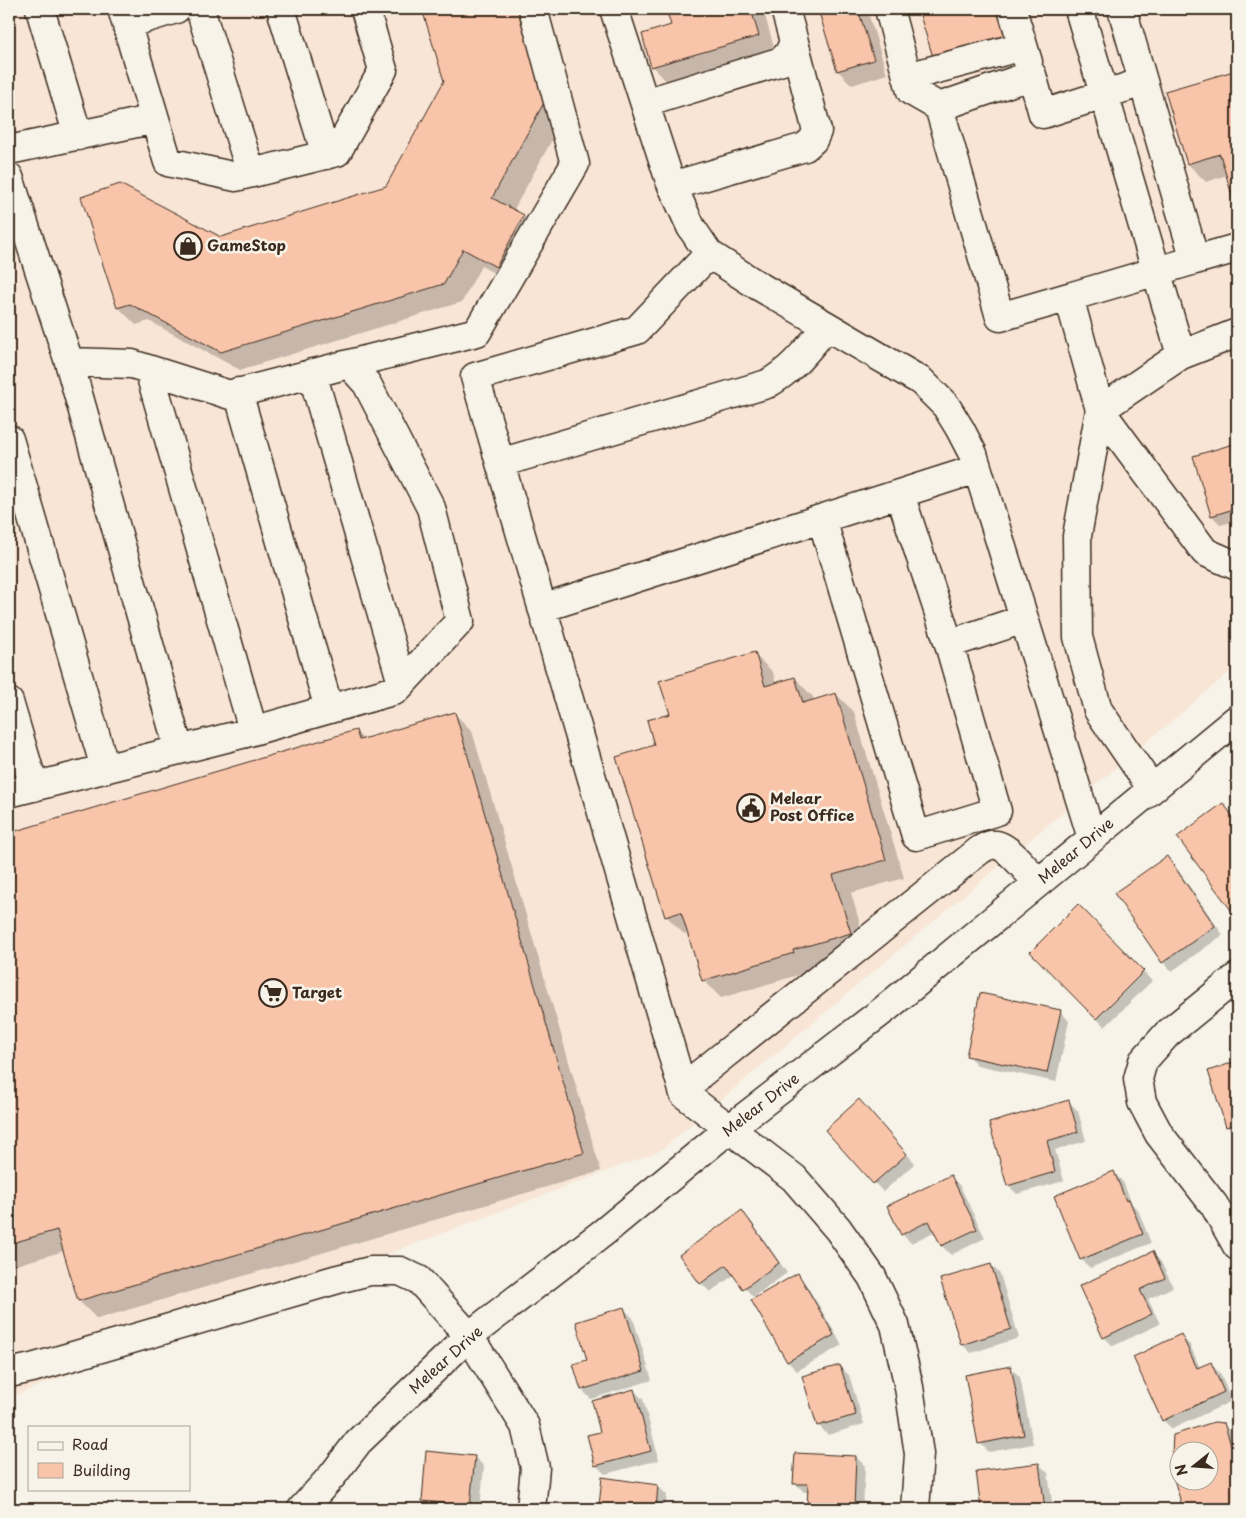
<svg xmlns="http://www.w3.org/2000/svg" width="1246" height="1518" font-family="'Playpen Sans',sans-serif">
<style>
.built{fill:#f8e5d5}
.shadow{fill:#0003;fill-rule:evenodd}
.building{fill:#f9c5aa;stroke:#3b2a1e;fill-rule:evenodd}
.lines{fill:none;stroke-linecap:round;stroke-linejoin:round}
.minor-casing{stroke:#3b2a1e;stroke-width:31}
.minor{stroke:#f7f3e8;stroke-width:28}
.labels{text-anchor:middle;stroke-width:5;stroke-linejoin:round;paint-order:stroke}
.poi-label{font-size:15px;font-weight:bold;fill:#3b2a1e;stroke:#f7f3e8;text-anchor:start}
.street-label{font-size:15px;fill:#3b2a1e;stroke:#f7f3e8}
</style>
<rect width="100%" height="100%" fill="#f7f3e8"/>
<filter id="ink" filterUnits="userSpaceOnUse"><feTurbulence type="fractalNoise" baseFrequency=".02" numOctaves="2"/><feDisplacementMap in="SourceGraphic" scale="10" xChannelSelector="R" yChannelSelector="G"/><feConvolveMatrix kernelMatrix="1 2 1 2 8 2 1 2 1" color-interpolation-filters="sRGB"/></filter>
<g filter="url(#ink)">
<path class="built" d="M9 9H1237V666L660 1151 9 1397Z"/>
<path class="shadow" d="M423 9H531L564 118 513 211 524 216 542 235 514 284 481 266 462 302 240 370 149 321 136 325 118 307 221 239 387 187 445 81Z
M668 9H763L776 54 670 85 652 66 673 26Z
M819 9H867L887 74 852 85 838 71Z
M920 9H1006L1018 50 934 57Z
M1237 71V209L1227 175 1206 182 1188 164 1167 92Z
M1237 444V520L1221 525 1212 516 1194 457Z
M754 654 773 672 776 684 795 678 813 697 814 701 836 694 854 712 904 878 851 893 868 951 812 971 721 998 703 980 689 933 684 934 666 916 656 746 671 715Z
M454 713 472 731 601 1171 97 1319 79 1301 64 1251 9 1267V834L356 732 364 740Z
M1223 804 1237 820V915L1179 837Z
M1167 858 1176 867 1223 935 1172 971 1163 962Z
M1078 906 1152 981 1105 1027 1031 952Z
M1060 1011 1069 1021 1056 1082 977 1065 968 1056Z
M1237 1062V1136L1228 1127 1210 1072Z
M1069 1102 1078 1111 1086 1141 1055 1150 1064 1181 1017 1194 1008 1185Z
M868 1110 915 1163 883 1192 827 1130Z
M1114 1173 1123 1182 1132 1204 1138 1210 1151 1243 1090 1268 1081 1259Z
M951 1177 960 1186 985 1238 951 1255 942 1246 936 1231 911 1243 902 1234Z
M742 1212 751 1221 787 1273 753 1297 734 1275 710 1292 701 1283Z
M1152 1252 1161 1262 1173 1287 1148 1299 1160 1324 1113 1346 1104 1337Z
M991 1265 1000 1274 1019 1338 971 1353 962 1344Z
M797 1275 806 1284 842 1345 797 1371 788 1362 752 1301Z
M624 1309 633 1318 652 1380 591 1399 582 1390 589 1360Z
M1181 1336 1190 1345 1200 1368 1210 1364 1220 1373 1232 1401 1172 1429 1163 1420Z
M840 1366 849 1375 864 1424 828 1435 819 1426 804 1377Z
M1011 1368 1020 1377 1033 1444 989 1452 980 1443Z
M633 1390 643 1399 659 1460 605 1474 596 1465Z
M1223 1424 1232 1433 1237 1448V1509H1181L1182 1499 1172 1470 1175 1436ZM1178 1450H1208V1480H1178Z
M474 1457 484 1466 480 1509H432L423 1500Z
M856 1457 865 1466 863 1509H809V1492H804L795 1483Z
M1039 1464 1048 1473 1053 1509H982L977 1472Z
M658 1486 667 1495 665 1509H604L600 1505Z"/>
<path class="building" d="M422 9H519L546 99 492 198 524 215 496 267 463 249 444 284 221 352 130 304 117 308 81 197 120 184 221 237 386 186 444 81Z
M666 9H751L759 36 651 67 642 34 671 25Z
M818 9H858L874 60 837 71Z
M918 9H997L1005 36 933 57Z
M1237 70V213L1220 154 1187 164 1165 91Z
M1237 443V508L1211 516 1193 456Z
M755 652 765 686 795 677 803 703 836 693 886 860 833 875 851 933 793 950 794 953 702 981 681 912 665 917 616 757 654 745 647 720 670 714 659 681Z
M455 712 584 1153 78 1301 57 1230 9 1244V833L356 730 359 740Z
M1223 803 1237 822V905L1231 910 1177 837Z
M1167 856 1215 926 1162 963 1114 893Z
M1078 904 1144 971 1096 1019 1030 952Z
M980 993 1061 1010 1047 1073 966 1056Z
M1237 1061V1124L1226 1127 1208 1071Z
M859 1099 907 1154 873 1184 825 1130Z
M1069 1100 1078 1132 1047 1141 1055 1172 1007 1186 989 1123Z
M1114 1171 1126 1201 1129 1199 1143 1234 1080 1260 1054 1196Z
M951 1175 977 1229 941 1246 929 1221 901 1235 887 1206Z
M742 1210 779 1263 743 1289 726 1265 700 1284 679 1255Z
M1153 1251 1165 1278 1140 1290 1152 1314 1103 1338 1079 1286Z
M991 1264 1011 1329 961 1345 940 1279Z
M798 1273 834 1335 787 1362 751 1300Z
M624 1307 644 1371 581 1390 573 1364 587 1360 576 1322Z
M1181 1334 1197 1368 1211 1362 1224 1392 1162 1421 1133 1357Z
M840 1365 856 1415 817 1426 802 1376Z
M1011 1366 1024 1435 978 1444 965 1375Z
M634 1389 651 1451 595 1466 587 1435 600 1432 592 1401Z
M1214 1422 1224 1423 1233 1451 1232 1461 1237 1477V1509H1179L1180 1499 1171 1470 1173 1435ZM1178 1450H1208V1480H1178Z
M426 1451 475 1456 470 1506 422 1501Z
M795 1453 856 1456 854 1509H807L808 1484H793Z
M1039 1463 1045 1509H981L976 1471Z
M602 1477 658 1485 656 1509H614V1508L599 1506Z"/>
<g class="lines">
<defs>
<path id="minor" d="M40 9 78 136
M122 9 155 119
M200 9 251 173
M281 9 326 155
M614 9 670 181 691 227 709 254 757 285 921 381 946 406 960 429 973 454 1092 838
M889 9 911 91 939 107
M1012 9 1028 62
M1079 9 1181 355 1100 410 1205 552 1237 566
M127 24 176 9
M907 77 1023 46
M1143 82 1043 114 1032 75 939 107 1000 317 1069 297 1100 410 1077 536 1078 637 1098 710 1152 789
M645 103 782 61 789 53 794 42 785 9
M9 150 155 119 168 162 236 177 337 152 383 70 365 9
M9 177 69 362 132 364 230 395 349 364 367 384 431 508 460 621 396 690 242 734 9 793
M672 186 805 147 813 140 817 131 794 42
M709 254 637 330 475 377 684 1094 794 1178 838 1229 872 1277 895 1325 909 1387 919 1454 915 1509
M1195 260 1237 248
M1069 297 1195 260 1122 9
M1181 355 1237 333
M69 362 179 750
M349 364 477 332 575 164 533 9
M149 370 253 730
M312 373 402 683
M238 392 329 709
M9 439 105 768
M500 463 767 384C793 370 809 347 827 326
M900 494 949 644
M822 519 916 836 997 811 949 644 1024 619
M542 608 977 469
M9 702 34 787
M1237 977 1167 1034 1143 1061 1138 1079 1142 1102 1159 1134 1214 1205 1237 1246
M684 1094 699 1075 980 850C985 847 990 844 996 845 1007 845 1030 874 1038 883
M9 1373 32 1368 338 1279 370 1271H400L419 1280 469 1336 525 1426 535 1468 531 1509
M302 1509 332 1476 358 1442 469 1336 604 1232 729 1129 885 1009 1237 719"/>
</defs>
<use href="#minor" class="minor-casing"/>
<use href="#minor" class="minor"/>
</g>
</g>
<defs>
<symbol id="shop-ring" viewBox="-11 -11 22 22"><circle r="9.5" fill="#f7f3e8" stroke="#3b2a1e" stroke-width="1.5"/><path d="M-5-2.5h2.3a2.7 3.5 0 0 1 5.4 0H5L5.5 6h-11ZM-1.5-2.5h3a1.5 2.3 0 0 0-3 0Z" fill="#3b2a1e"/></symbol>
<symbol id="civic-ring" viewBox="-11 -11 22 22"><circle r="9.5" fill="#f7f3e8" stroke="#3b2a1e" stroke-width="1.5"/><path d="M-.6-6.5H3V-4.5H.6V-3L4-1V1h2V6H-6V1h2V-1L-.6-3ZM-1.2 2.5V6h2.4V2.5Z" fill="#3b2a1e"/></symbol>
<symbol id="supermarket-ring" viewBox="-11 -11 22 22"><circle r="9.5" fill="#f7f3e8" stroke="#3b2a1e" stroke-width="1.5"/><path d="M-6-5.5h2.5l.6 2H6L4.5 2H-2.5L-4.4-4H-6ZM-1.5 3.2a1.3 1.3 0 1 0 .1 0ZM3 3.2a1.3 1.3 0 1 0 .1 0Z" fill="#3b2a1e"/></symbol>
</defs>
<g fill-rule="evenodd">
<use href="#shop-ring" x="172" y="230" width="32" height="32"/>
<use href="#civic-ring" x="735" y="792" width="32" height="32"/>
<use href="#supermarket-ring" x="257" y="977" width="32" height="32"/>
</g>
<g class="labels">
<g class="poi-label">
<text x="207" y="251">GameStop</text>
<text x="770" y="804">Melear<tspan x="770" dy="17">Post Office</tspan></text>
<text x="292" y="998">Target</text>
</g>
<g class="street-label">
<text transform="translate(1076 851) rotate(-40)" y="5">Melear Drive</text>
<text transform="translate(761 1105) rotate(-38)" y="5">Melear Drive</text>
<text transform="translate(446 1360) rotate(-42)" y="5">Melear Drive</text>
</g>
</g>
<rect width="1246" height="1518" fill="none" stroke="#f7f3e8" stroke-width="30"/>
<rect x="15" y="15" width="1216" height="1488" fill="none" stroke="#3b2a1e" stroke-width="2" filter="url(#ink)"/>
<rect x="28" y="1426" width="162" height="65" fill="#f7f3e8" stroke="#aca397"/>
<rect x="38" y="1442" width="25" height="8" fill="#f7f3e8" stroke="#aca397"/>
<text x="72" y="1450" font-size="15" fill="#3b2a1e">Road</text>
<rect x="38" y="1463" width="25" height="15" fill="#f9c5aa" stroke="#aca397"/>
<text x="72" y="1476" font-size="15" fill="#3b2a1e">Building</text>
<g transform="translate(1194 1466) rotate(253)"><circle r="24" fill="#f7f3e8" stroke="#aca397"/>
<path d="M0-4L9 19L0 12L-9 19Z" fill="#3b2a1e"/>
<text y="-8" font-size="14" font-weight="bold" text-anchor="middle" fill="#3b2a1e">N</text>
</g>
</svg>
